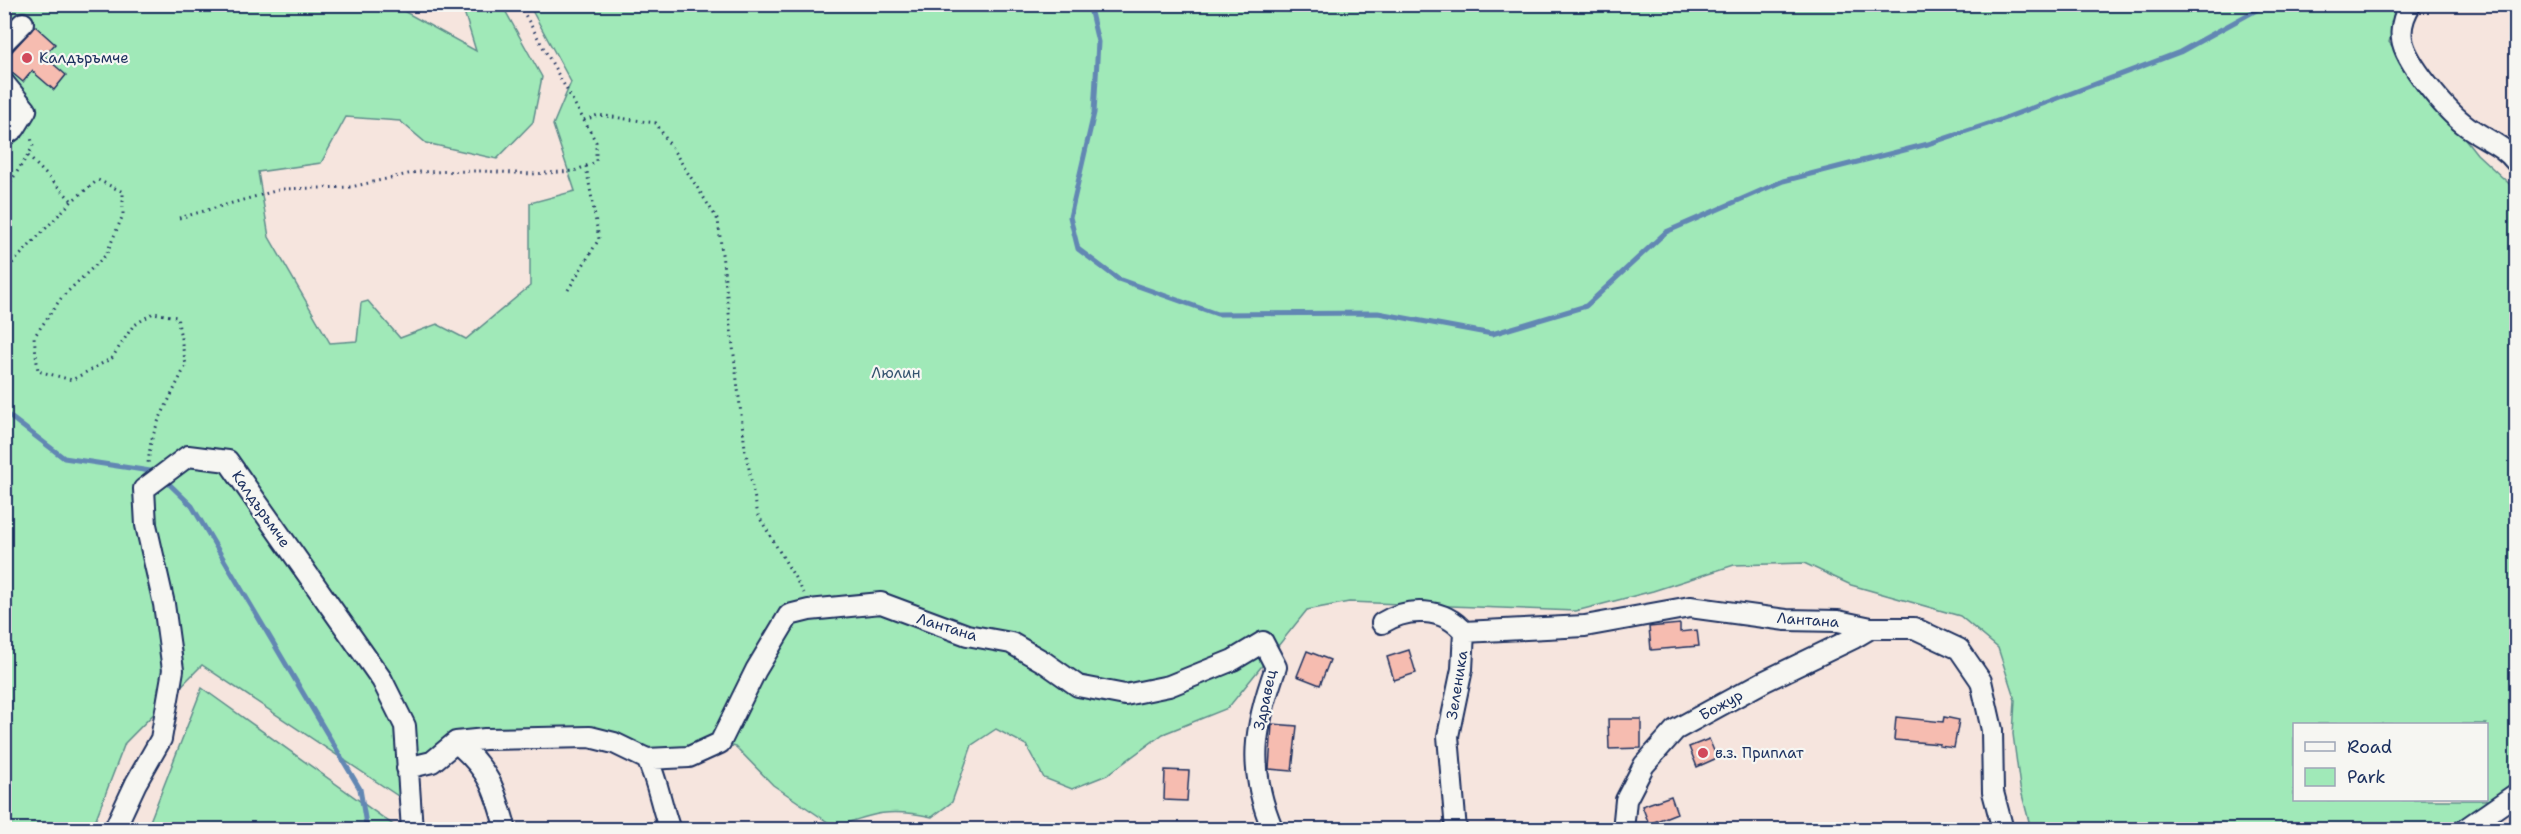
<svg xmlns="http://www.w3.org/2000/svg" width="2521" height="834" font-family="'Shantell Sans',sans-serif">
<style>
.green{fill:#a0e9b8;stroke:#5e8c8b;stroke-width:1.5;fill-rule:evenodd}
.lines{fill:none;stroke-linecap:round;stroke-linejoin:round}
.stream{stroke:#6287b3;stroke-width:5}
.building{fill:#f6bcb0;stroke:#1b2f5e;stroke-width:1.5}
.street-casing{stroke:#1b2f5e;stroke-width:24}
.path{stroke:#1b2f5e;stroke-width:3;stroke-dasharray:1.5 4.5;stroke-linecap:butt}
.street{stroke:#f6f6f2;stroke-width:20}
.poi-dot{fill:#d1495b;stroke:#f6f6f2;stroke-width:2}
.labels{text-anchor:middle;stroke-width:4.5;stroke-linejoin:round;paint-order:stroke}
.poi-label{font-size:15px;fill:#1b2f5e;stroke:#f6f6f2;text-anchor:start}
.park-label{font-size:15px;fill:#365470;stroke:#f6f6f2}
.street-label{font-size:15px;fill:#1b2f5e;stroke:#f6f6f2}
</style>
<rect width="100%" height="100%" fill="#f6e5de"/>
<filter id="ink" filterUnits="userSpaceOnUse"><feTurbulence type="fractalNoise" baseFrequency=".0167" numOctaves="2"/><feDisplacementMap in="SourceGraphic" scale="12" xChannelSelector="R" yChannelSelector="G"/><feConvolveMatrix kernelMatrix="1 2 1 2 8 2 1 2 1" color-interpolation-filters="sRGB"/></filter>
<g filter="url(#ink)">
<path class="green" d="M5 5H397L398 8 476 51 462 5H502L542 77 533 122 497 159 426 143 400 121 346 117 321 163 258 172 269 237 330 343 357 341 361 303 368 301 400 338 437 324 466 339 530 286V203L575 191 553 125 571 82 529 5H2400L2389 42 2477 154 2516 190V789L2457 829H2031L2020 787 2013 734 2015 700 1998 648 1960 616 1851 585 1804 563 1734 565 1653 591 1576 611 1349 602 1307 610 1228 708 1163 734 1107 775 1072 789 1044 778 1026 745 996 729 972 745 952 802 932 817C889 808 875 813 835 827L773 785 736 747 720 743 656 757 603 734 459 738 407 774 404 800 202 665 125 743 92 829 5 830ZM2294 724H2486V800H2294Z
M202 688 396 827V829H147Z"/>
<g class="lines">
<path class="stream" d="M1089 4 1098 42 1094 113 1070 217 1078 249 1118 279 1217 314 1378 313 1492 334 1586 306 1666 232 1783 181 1928 144 2000 120 2180 52 2260 8 2275 4
M4 412 64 458 157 472
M164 479 192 506 360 789 367 830"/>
</g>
<path class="building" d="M35 26 55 44 44 56 66 75 54 90 32 71 23 82 4 66V60Z
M1680 624V632L1697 630 1699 646 1651 650 1649 627Z
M1409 650 1416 673 1394 680 1387 657Z
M1307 651 1330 660 1320 685 1297 676Z
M1896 717 1943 722 1944 717 1959 720 1954 748 1939 746 1940 744 1894 740Z
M1608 719H1641V748L1609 749Z
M1272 724 1297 726 1292 771 1269 769Z
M1709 739 1717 758 1697 767 1689 747Z
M1165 770 1189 771 1187 801 1164 800Z
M1671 796 1677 813 1649 824 1642 806Z"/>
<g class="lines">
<defs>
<path id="street" d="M2411 4C2404 15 2400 26 2402 39 2405 62 2446 110 2464 124 2481 138 2503 144 2516 162
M4 42 23 23
M4 83 26 110 15 128 4 136
M1382 623C1407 607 1444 607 1464 632L1462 669 1448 736 1456 830
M1464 632 1585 626 1690 607 1786 620 1838 621 1871 628H1914L1959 649 1981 681 1992 730 1993 792 2003 830
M456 742C489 770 495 789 506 830
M647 759C658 781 661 806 670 830
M407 768 432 762 456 742 485 739 590 737 614 743 647 759 689 757 720 743 756 670 789 615 809 610 881 603 967 635 1011 643 1044 662 1078 686 1125 695 1169 686 1233 660 1263 642 1276 667C1254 728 1247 769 1273 830
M114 830 136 783 161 739 173 670 164 604 146 525 144 489 188 456 228 461 382 680 405 726 412 830
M1623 830 1626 800 1644 765 1675 730 1765 681 1854 638 1871 628
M2464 830 2516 794"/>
</defs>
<use href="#street" class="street-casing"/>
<path class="path" d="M584 120 598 115 656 123 718 220 745 448 758 515 804 593
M28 156 72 201
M4 192 33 147 31 137
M179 218 282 189 351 187 417 172 481 171 533 174 574 171 596 162V142L519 4
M4 272 72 201 98 180 123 192V215L106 255 62 297 34 337 38 371 72 380 112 358 133 326 153 313 177 317 186 365 158 422 151 441 148 463
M568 290 599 239 586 166"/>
<use href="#street" class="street"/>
</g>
</g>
<g class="poi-dot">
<circle cx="27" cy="58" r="6"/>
<circle cx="1703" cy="753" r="6"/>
</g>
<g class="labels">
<g class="poi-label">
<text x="39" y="63">Калдъръмче</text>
<text x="1715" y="758">в.з. Приплат</text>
</g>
<g class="park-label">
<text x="896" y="378">Люлин</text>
</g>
<g class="street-label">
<text transform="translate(261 509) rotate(55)" y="5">Калдъръмче</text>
<text transform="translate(1808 620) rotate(4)" y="5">Лантана</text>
<text transform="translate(947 627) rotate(17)" y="5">Лантана</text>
<text transform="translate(1457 685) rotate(-81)" y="5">Зеленика</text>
<text transform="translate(1265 700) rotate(-78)" y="5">Здравец</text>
<text transform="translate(1721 705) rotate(-29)" y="5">Божур</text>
</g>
</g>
<rect width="2521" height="834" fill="none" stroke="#f6f6f2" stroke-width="24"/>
<rect x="12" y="12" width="2497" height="810" fill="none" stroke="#1b2f5e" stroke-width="2" filter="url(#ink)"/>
<rect x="2293" y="723" width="195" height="78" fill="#f6f6f2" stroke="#9ea6b7" stroke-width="1.5"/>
<rect x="2305" y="742" width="30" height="9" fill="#f6f6f2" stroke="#9ea6b7" stroke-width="1.5"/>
<text x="2347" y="753" font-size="18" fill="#1b2f5e">Road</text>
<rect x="2305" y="768" width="30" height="18" fill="#a0e9b8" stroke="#9ea6b7" stroke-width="1.5"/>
<text x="2347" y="783" font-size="18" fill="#1b2f5e">Park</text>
</svg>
